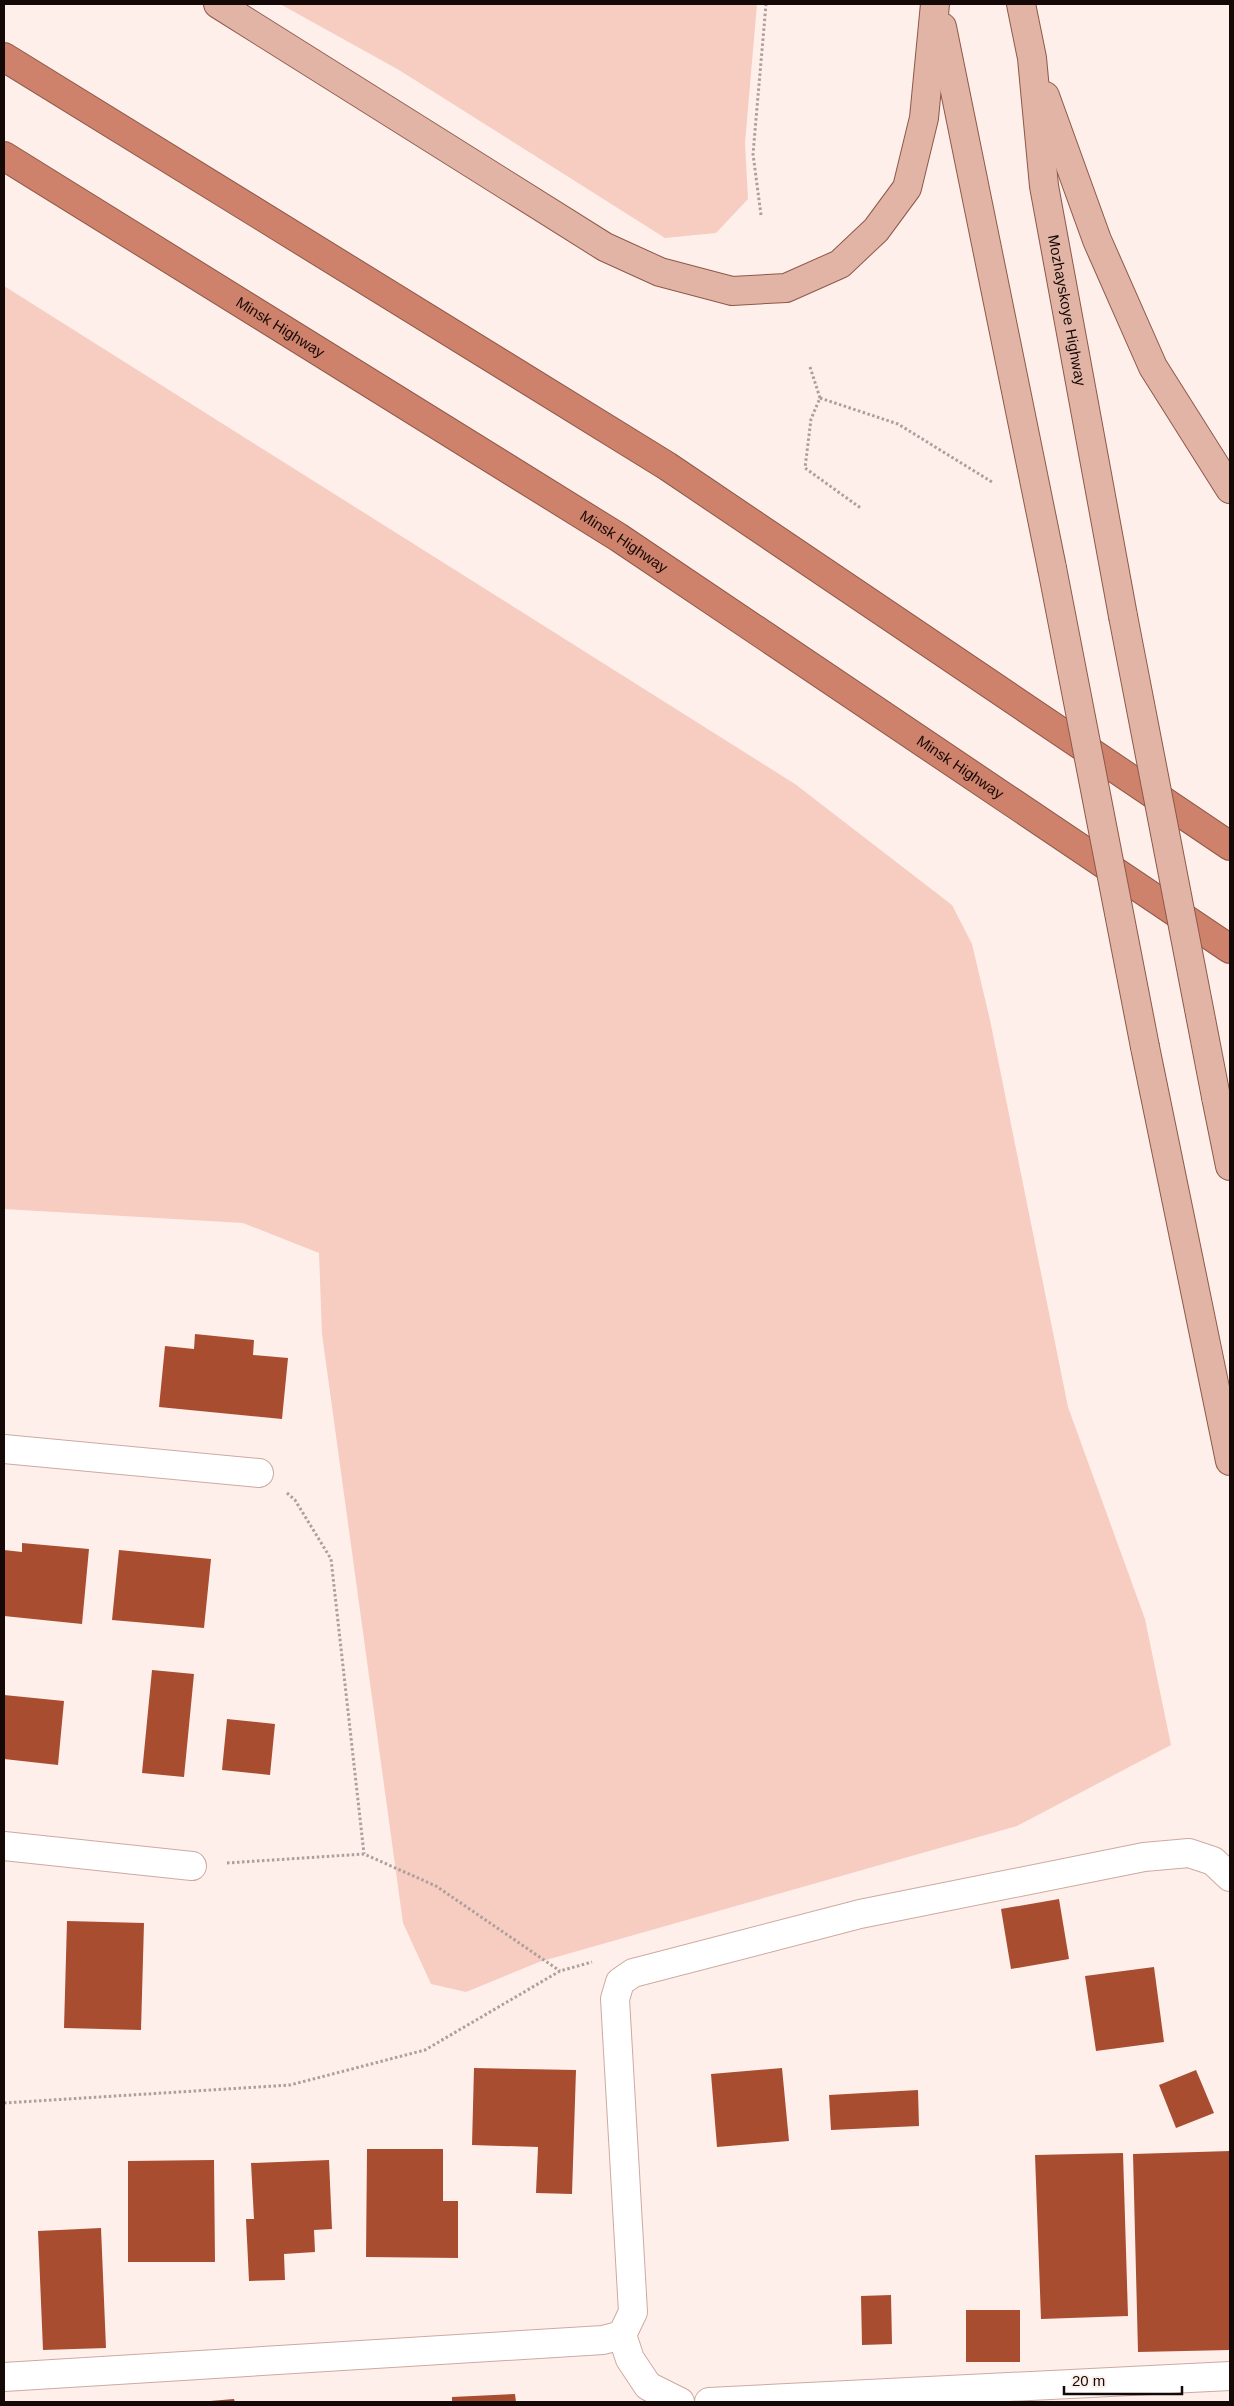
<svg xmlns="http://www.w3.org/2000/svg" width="1234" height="2406" font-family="Arial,sans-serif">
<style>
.green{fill:#f6cdc0}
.building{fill:#a94d31}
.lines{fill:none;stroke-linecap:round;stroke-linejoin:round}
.minor-casing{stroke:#cdaa9f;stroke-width:30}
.major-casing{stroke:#8e5848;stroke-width:30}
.highway-casing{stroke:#8e5848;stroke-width:30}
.path{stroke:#ad9f9b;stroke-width:3;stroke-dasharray:2.5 2.5;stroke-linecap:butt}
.minor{stroke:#fff;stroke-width:28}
.major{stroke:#e2b4a6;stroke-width:28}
.highway{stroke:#cf826b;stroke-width:28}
.major-bridge-casing{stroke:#8e5848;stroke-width:30;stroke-linecap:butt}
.major-bridge{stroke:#e2b4a6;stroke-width:28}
.labels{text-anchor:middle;stroke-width:5;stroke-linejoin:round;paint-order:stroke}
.street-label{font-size:15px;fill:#140906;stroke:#feefeb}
</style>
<rect width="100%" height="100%" fill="#feefeb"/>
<path class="green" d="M280 4H757L745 143 748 199 716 233 665 238 399 70Z
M4 286 795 784 952 905 972 944 990 1020 1068 1407 1145 1619 1171 1745 1017 1826 539 1962 466 1992 431 1984 403 1923 322 1334 319 1253 243 1223 4 1209Z"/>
<path class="building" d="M195 1334 254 1340 253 1355 288 1358 282 1419 159 1407 165 1346 194 1349Z
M22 1543 89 1549 82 1624 4 1616V1550L22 1552Z
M119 1550 211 1559 204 1628 112 1620Z
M152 1670 194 1674 184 1777 142 1773Z
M4 1695 64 1701 58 1765 4 1759Z
M227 1719 275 1724 270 1775 222 1770Z
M1059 1899 1069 1959 1011 1969 1001 1909Z
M67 1921 144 1923 141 2030 64 2028Z
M1154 1967 1164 2042 1096 2051 1085 1976Z
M474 2068 576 2070 572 2194 536 2193 538 2147 472 2145Z
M782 2068 789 2141 717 2147 711 2074Z
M1196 2070 1214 2113 1176 2128 1159 2085Z
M918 2090 919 2126 831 2130 829 2095Z
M367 2149H443V2201H458V2258L366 2257Z
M1230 2151V2350L1138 2352 1133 2154Z
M1123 2153 1128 2316 1041 2319 1035 2155Z
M214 2160 215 2262H128V2161Z
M329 2160 332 2229 314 2230 315 2252 284 2254 285 2280 249 2281 246 2219H254L251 2163Z
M101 2228 106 2348 43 2350 38 2231Z
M891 2295 892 2344 862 2345 861 2296Z
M966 2310H1020V2362H966Z
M515 2394 516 2402H452V2397Z
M234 2399 235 2402H210V2401Z"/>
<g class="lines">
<defs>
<path id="minor" d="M4 1449 259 1473
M4 1846 192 1866
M622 2335 630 2359 648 2386 680 2402
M4 2377 603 2340 622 2335 633 2312 615 1999 620 1982 633 1973 860 1914 1144 1857 1189 1853 1213 1861 1230 1877
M709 2402 1230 2376"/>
<g id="major">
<path d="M218 4 605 247 660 272 732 291 786 288 840 264 876 230 907 188 924 118 935 4"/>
<path id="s1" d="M1021 4 1032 58 1044 186 1123 616"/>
<path d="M942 27 1052 568"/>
<path d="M1045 96 1097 240 1153 367 1230 489"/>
<path d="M1145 1047 1230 1461"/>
<path d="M1216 1097 1230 1166"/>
</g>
<g id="highway">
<path d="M4 57 667 466 1230 846"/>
<path id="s2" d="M4 156 618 537 1230 949"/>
</g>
</defs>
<use href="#minor" class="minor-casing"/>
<use href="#major" class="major-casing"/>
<use href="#highway" class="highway-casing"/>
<path class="path" d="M761 215 753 154 766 4
M810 367 820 398 811 419 805 468 862 509
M820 398 898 424 992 482
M287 1493 295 1500 331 1559 364 1854
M227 1863 364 1854 436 1886 560 1971
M4 2103 290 2085 425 2050 560 1971 592 1962"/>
<use href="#minor" class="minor"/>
<use href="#major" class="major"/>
<use href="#highway" class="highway"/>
<defs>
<path id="major-bridge" d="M1052 568 1145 1047
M1123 616 1216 1097"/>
</defs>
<use href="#major-bridge" class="major-bridge-casing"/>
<use href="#major-bridge" class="major-bridge"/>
</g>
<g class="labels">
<g class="street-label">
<text dy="5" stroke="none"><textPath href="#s1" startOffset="310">Mozhayskoye Highway</textPath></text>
<text dy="5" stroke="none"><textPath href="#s2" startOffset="325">Minsk Highway</textPath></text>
<text dy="5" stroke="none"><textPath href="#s2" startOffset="730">Minsk Highway</textPath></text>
<text dy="5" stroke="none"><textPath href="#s2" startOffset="1135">Minsk Highway</textPath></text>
</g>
</g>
<rect width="1234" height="2406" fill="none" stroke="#140906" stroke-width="10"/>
<path d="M1064 2386v8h118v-8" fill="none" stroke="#140906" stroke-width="2.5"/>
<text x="1072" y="2386" font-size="15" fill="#140906" stroke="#feefeb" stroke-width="4" paint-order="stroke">20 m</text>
</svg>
